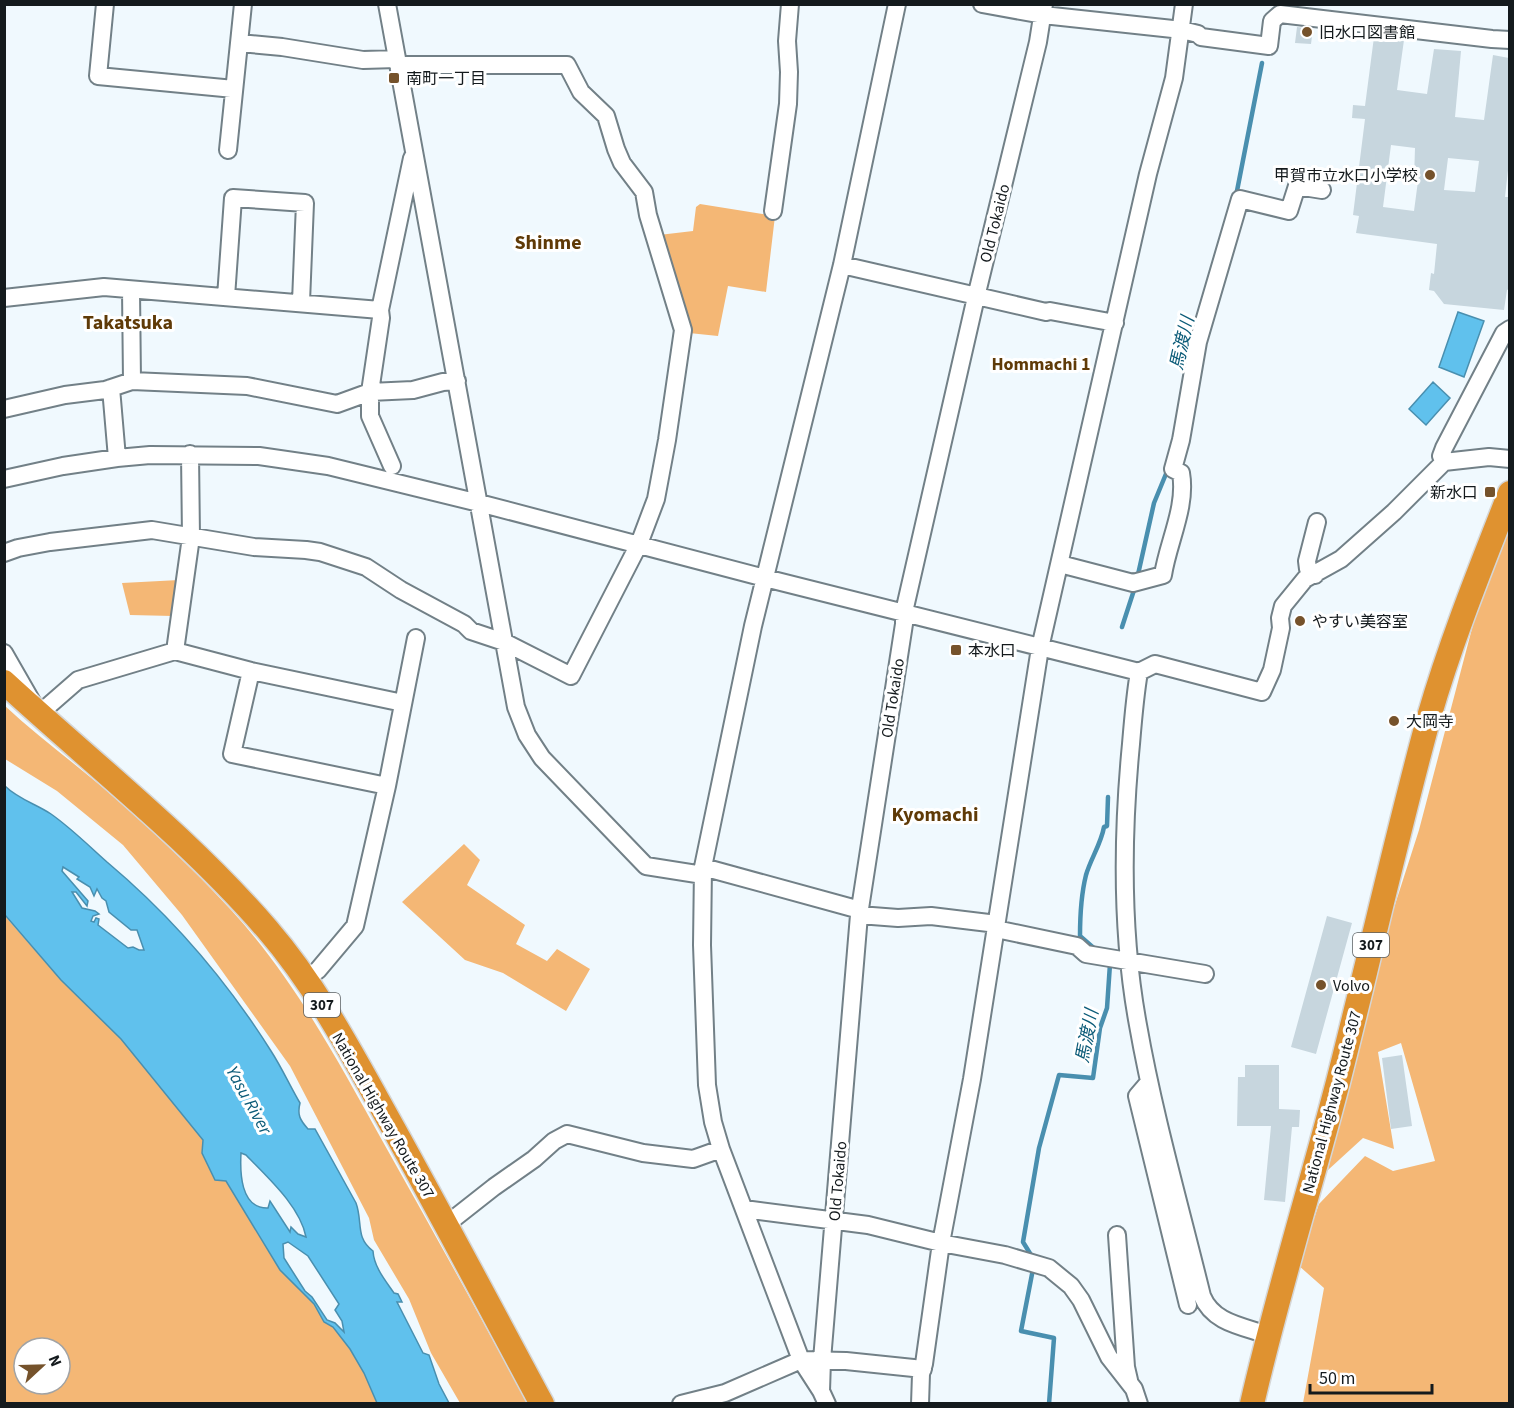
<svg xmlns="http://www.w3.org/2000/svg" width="1514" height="1408" font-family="'Source Sans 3','Noto Sans JP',sans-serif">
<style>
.green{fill:#f4b775;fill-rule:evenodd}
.water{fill:#60c1ed;stroke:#498faf;stroke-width:1.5;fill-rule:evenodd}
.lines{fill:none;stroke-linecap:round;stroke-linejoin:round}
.stream{stroke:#498faf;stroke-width:4.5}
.building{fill:#c7d6de;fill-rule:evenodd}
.minor-casing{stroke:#728087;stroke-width:20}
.highway-casing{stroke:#d5d6d6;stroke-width:27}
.minor{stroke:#fff;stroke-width:16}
.highway{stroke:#df9230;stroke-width:24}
.poi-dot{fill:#75522b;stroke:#fff;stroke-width:2}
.labels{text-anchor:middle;stroke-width:6;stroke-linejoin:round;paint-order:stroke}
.shield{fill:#fff;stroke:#5a5f61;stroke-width:1.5}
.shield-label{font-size:15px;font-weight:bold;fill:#141a1d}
.poi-label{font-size:16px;fill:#141a1d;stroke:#fff;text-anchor:start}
.street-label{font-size:16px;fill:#141a1d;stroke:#fff}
.water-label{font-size:18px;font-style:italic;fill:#0b5b78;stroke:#fff}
.neighbourhood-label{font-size:18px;font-weight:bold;fill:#5f3a07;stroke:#fff}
.quarter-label{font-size:20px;font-weight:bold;fill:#5f3a07;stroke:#fff}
</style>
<rect width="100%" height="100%" fill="#f0f9fe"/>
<path class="green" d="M700 204 775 216 766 292 728 286 718 336 689 333 659 235 693 231 696 207Z
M1509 528V1403H1303L1324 1288 1298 1265 1319 1204 1365 1156 1393 1171 1435 1161 1401 1043 1378 1052 1394 1149 1363 1138 1328 1170 1375 967 1419 830 1479 602Z
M179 580 173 616 130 615 122 583Z
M4 705C35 734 69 759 101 786 147 826 192 867 232 911 295 980 338 1061 383 1142 432 1229 480 1316 527 1403H460L431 1353 409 1299 374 1240 369 1218 290 1066 182 915 123 845 57 791 5 759Z
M464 844 480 860 467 885 525 925 516 944 547 961 557 949 590 969 566 1011 503 973 465 960 402 902Z
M4 915 61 980 121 1039 203 1140 202 1153 226 1181 280 1270 314 1304 324 1322 333 1327 350 1349 364 1373 377 1403H5ZM24 1348H60V1384H24Z"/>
<path class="water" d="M1458 312 1484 321 1464 377 1439 367Z
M1433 382 1450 398 1426 425 1409 409Z
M5 786C18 799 36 804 51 814 71 828 89 846 107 862 170 915 227 981 271 1051 282 1068 290 1086 300 1103 297 1115 300 1120 308 1129H315L356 1203C363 1222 355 1238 373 1251 374 1267 385 1280 394 1293L398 1294 402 1302H397L423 1353 429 1355 439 1384 449 1403H377L364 1373 350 1349 333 1327 324 1322 314 1304 280 1270 226 1181 215 1180 202 1153 203 1140 121 1039 61 980 5 915ZM63 867 79 877 77 879 90 887 94 896 97 889 102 898 106 901 109 912 131 930H137L144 950H139L133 947 128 948 98 925 99 919 96 918 94 922 91 921 93 916 99 914 95 911 82 908 72 892H76L87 906 88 901 62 871ZM241 1153 246 1155C267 1177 300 1206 306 1237L298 1234 291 1227 290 1232 270 1201 268 1208C240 1209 240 1171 241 1153ZM288 1242 308 1256 339 1304 335 1310 342 1321 344 1332 335 1323 327 1320 312 1297 305 1291 284 1258 283 1244Z"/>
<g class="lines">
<path class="stream" d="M1236 196 1262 63
M1137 579 1154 503 1168 469
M1122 627 1135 587
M1096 950 1080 936C1080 915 1081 895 1086 875 1091 858 1101 844 1104 827L1107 826 1108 797
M1031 1255 1023 1242 1039 1148 1059 1075 1093 1078 1100 1028 1107 1008 1110 964 1108 962
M1033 1269 1021 1331 1054 1338 1049 1404"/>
</g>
<path class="building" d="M1297 27 1313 29 1311 44 1295 43Z
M1374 37 1404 40 1397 90 1427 94 1434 49 1461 51 1455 117 1484 120 1493 55 1509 58V161L1505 197H1509V289L1507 290 1504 310 1444 304 1434 291 1429 290 1431 273 1434 274 1437 244 1356 233 1359 216 1353 215 1365 119 1352 118 1353 105 1365 106ZM1391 145 1415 148 1414 180 1418 181 1414 211 1383 207ZM1448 158 1479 161 1475 192 1444 190Z
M1327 916 1352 923 1316 1054 1291 1047Z
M1402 1055 1412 1126 1391 1129 1382 1058Z
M1245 1065H1279V1109L1300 1110 1299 1127H1292L1285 1202 1264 1200 1271 1126H1237L1238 1077H1245Z"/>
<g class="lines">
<defs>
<path id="minor" d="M105 4 98 76 234 89
M387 4 516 707 527 735 542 758 646 866 703 875
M982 4 1043 15 1182 30 1198 34 1201 37 1269 46 1272 21 1280 14 1492 39 1510 40
M239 43 282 47 363 60 397 59
M228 150 243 4
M773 211 788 104 789 72 787 41 790 4
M842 265 1046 312 1050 311 1115 323
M131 290 132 381
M226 297 233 198 305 203 301 302
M4 298 104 287 380 310 412 158
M380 310 381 318 370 392V416L392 466
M111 388 117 458
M4 409 65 395 105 390 132 381 247 386 337 404 370 392 413 390 443 382 457 381
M1444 462 1441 456 1444 448 1504 333 1510 329
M4 479 63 466 117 458 150 455 259 456 328 466 479 503 765 578 1139 672C1135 695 1133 720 1131 744 1122 837 1121 933 1138 1025 1154 1116 1180 1206 1202 1296 1213 1323 1242 1326 1268 1335
M4 553 18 548 50 542 152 530 254 547 306 550 320 552 366 567 401 590 464 624 471 631 504 642 571 676 639 544 656 499 667 440 683 330 648 215 644 192 622 163 616 149 606 116 581 92 567 65H398
M1060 564 1133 583 1163 575C1168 542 1187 507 1181 473L1173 469 1181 440 1198 342 1240 199 1289 211 1297 186 1322 190
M1315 575 1308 569 1307 561 1317 522
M175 651 191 537 190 454
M4 653 39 714 78 680 175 651 251 671 403 703
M251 671 232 754 387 786
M1139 672 1155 664 1262 692 1272 670 1281 628 1280 618 1283 606 1305 579 1341 559 1394 512 1444 462 1489 457 1510 459
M703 867 860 910
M859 915 898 918 931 916 997 924
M996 929 1077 946 1086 954 1205 974
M306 979 318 970 355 926 387 786 416 638
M1149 1082 1137 1096 1188 1305
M744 1209 868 1225 941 1243 1005 1255 1049 1268 1071 1286 1081 1300 1109 1357 1134 1389 1139 1404
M447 1224 494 1187 534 1159 554 1141 567 1134 643 1153 693 1159 721 1149
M1117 1235 1126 1367 1129 1380
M821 1391 801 1360 721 1149 713 1122 707 1085 702 945 703 867 753 626 842 265 897 4
M681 1404 725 1393 801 1360 846 1361 923 1369
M827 1404 821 1391 822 1360 859 915 904 624V612L976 297 1038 42 1044 4
M920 1404 921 1374 924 1364 941 1243 972 1079 1040 648 1148 174 1174 78 1184 4"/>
<path id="highway" d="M4 682C93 764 188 838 267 929 318 988 354 1058 392 1126 443 1218 492 1311 542 1404
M1252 1404C1277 1295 1310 1189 1338 1082 1369 960 1396 838 1429 717 1451 641 1481 567 1510 493"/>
</defs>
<use href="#minor" class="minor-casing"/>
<use href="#highway" class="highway-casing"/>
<use href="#minor" class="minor"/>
<use href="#highway" class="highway"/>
</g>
<g class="poi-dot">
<circle cx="1307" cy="32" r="6"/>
<rect x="388" y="72" width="12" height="12" rx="3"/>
<circle cx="1430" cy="175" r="6"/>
<rect x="1484" y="486" width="12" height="12" rx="3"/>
<circle cx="1300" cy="621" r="6"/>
<rect x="950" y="644" width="12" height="12" rx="3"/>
<circle cx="1394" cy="721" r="6"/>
<circle cx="1321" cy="985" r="6"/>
</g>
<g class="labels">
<g class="shield">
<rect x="1353" y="933" width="36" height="24" rx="4.5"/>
<rect x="304" y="993" width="36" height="24" rx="4.5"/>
</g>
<g class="shield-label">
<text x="1371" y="950">307</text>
<text x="322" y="1010">307</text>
</g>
<g class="poi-label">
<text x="1319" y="38">旧水口図書館</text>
<text x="406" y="84">南町一丁目</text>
<text x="1418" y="181" text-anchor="end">甲賀市立水口小学校</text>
<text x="1478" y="498" text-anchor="end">新水口</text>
<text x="1312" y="627">やすい美容室</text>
<text x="968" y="656">本水口</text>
<text x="1406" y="727">大岡寺</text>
<text x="1333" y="991">Volvo</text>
</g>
<g class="street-label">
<text transform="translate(994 223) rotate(-76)" y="6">Old Tokaido</text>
<text transform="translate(892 698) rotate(-81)" y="6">Old Tokaido</text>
<text transform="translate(1331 1102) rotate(-75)" y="6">National Highway Route 307</text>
<text transform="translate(384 1115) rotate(60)" y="6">National Highway Route 307</text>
<text transform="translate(837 1181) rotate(-85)" y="6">Old Tokaido</text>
</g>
<g class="water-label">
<text transform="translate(1182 343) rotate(-77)" y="6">馬渡川</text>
<text transform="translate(1087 1036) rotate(-79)" y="6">馬渡川</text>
<text transform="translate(249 1100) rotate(61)" y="6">Yasu River</text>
</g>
<g class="neighbourhood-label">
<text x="1041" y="370">Hommachi 1</text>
</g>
<g class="quarter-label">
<text x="548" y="249">Shinme</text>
<text x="128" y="329">Takatsuka</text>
<text x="935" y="821">Kyomachi</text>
</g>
</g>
<rect width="1514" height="1408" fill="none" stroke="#141a1d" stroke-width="12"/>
<g transform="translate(42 1366) rotate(68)"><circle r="28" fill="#ffffff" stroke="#a1a3a5" stroke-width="1.5"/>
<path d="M0-4.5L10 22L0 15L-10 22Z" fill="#75522b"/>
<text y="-9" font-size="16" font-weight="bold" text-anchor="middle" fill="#141a1d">N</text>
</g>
<path d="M1310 1384v9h122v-9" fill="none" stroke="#141a1d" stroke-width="3"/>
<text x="1319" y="1384" font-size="18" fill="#141a1d" stroke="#ffffff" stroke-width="4.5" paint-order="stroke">50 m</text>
</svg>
